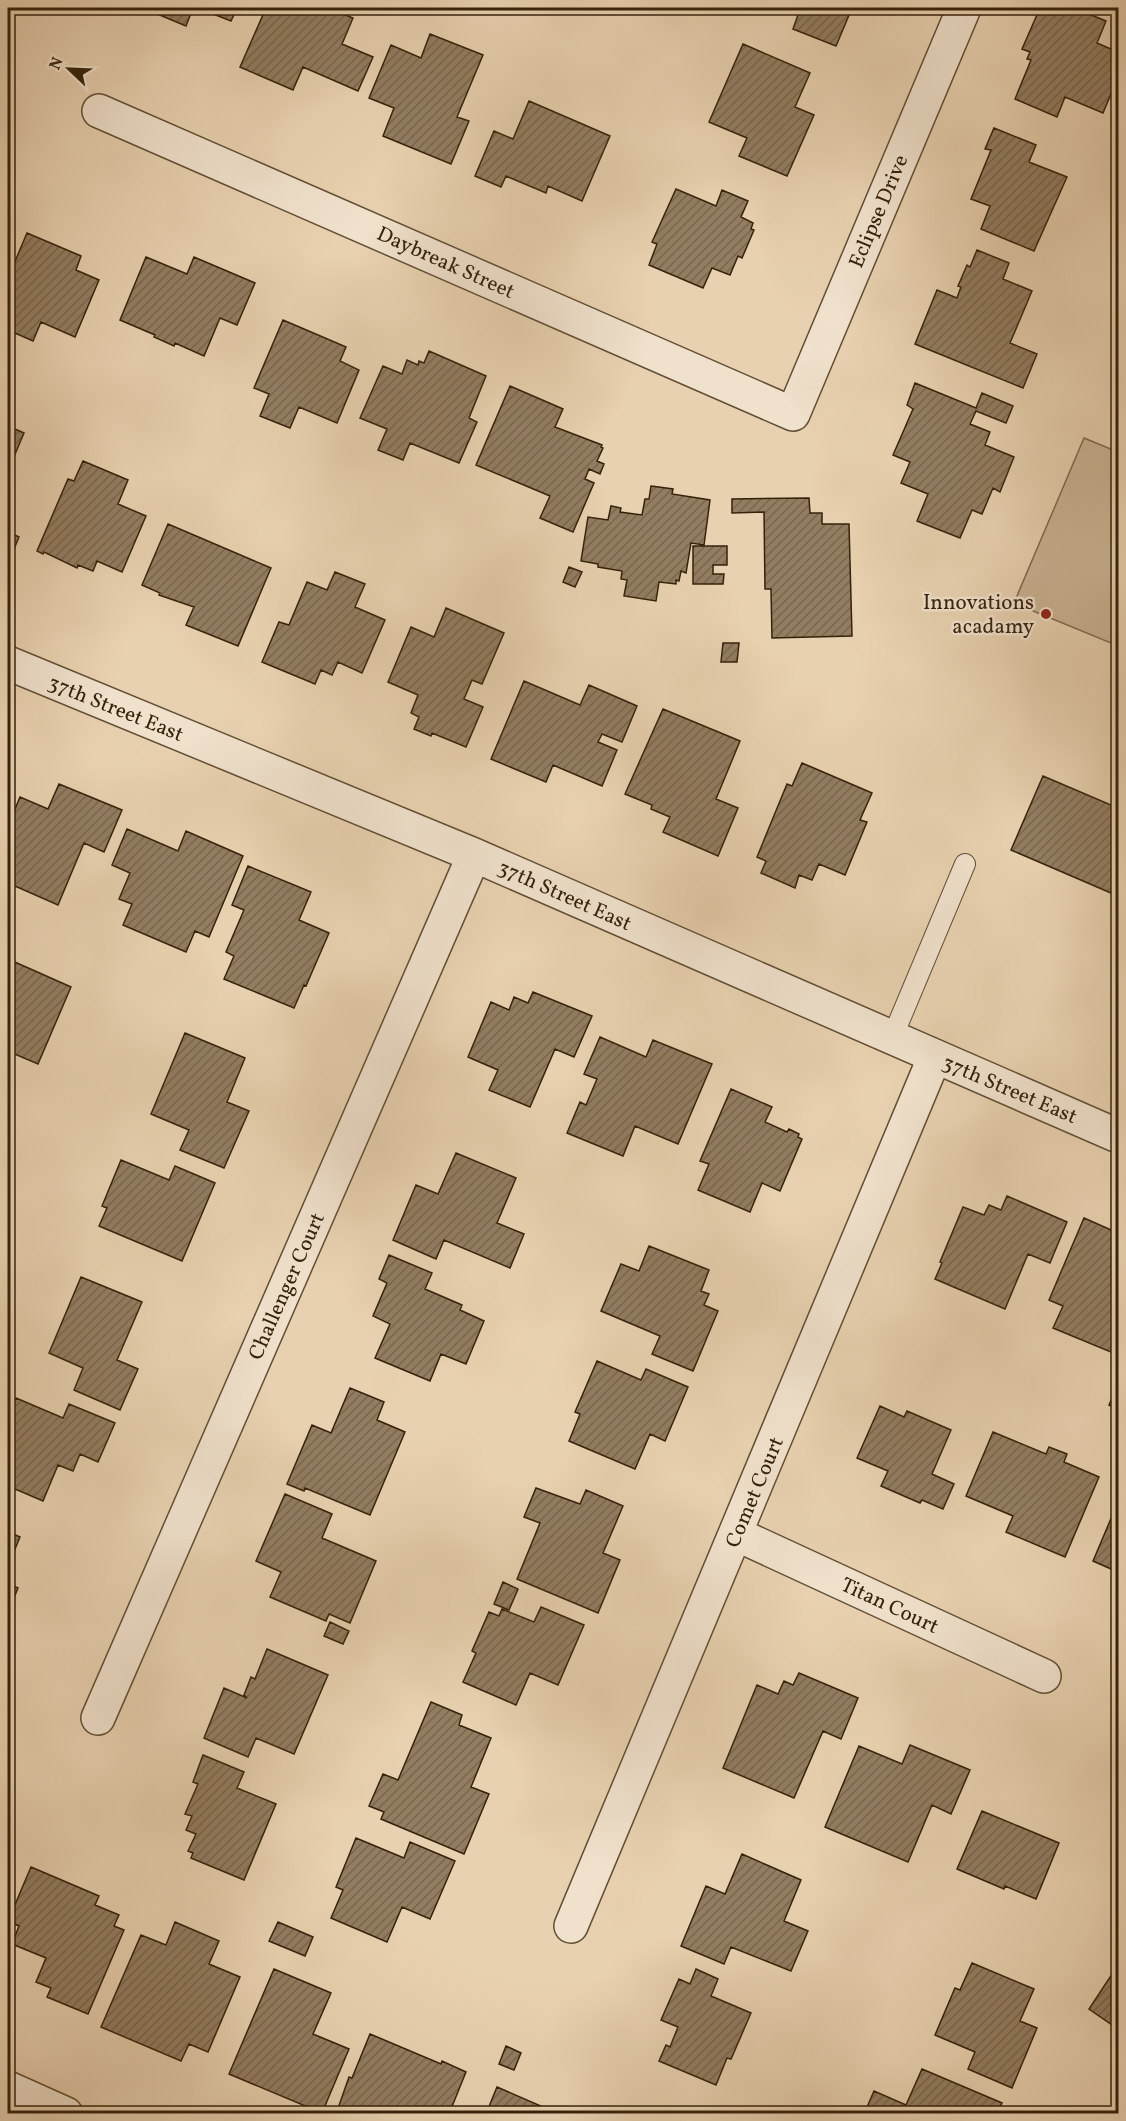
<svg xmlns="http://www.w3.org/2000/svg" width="1126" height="2121" font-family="Vollkorn,serif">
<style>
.green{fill:#cab394;stroke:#806a50;stroke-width:1.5}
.building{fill:url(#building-hatch);stroke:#35220b;stroke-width:1.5}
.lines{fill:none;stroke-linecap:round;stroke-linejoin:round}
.lane-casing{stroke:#624e34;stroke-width:22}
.street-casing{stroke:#624e34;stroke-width:36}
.lane{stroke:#f0e1cc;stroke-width:20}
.street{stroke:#f0e1cc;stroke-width:33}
.poi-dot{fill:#8f2418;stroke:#f0e1cc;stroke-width:2}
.labels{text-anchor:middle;stroke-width:5;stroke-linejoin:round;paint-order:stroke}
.street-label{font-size:21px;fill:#35220b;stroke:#f0e1cc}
.poi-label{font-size:21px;fill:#35220b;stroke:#f0e1cc;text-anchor:end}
</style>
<defs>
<pattern id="building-hatch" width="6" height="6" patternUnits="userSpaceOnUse" patternTransform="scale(1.5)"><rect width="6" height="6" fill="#927d61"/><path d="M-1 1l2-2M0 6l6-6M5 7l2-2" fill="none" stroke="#78664e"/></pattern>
</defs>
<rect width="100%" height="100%" fill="#e8d1b0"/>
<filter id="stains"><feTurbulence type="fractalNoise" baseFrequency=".00333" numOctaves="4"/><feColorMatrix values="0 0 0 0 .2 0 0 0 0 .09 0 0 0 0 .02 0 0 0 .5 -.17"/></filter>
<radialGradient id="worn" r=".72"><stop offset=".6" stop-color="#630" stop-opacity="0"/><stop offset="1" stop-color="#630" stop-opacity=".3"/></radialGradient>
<path class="green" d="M1084 438 1118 452V646L1014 603Z"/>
<path class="building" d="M143 8H193L186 26Z
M198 8H237L231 21Z
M266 8H328L353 18 342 44 373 57 358 91 303 67 293 90 240 67Z
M787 8H852L836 46 793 29 799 12Z
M1040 8H1074L1106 21 1097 43 1118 52V77L1103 113 1065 97 1057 117 1015 99 1031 60 1027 59 1030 52 1022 49Z
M430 34 483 55 457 117 469 121 451 164 383 136 394 108 369 98 391 45 421 58Z
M743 44 810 73 795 107 814 115 787 176 739 156 747 138 709 122Z
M529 101 610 136 582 201 548 186 546 193 506 176 501 187 475 176 494 131 513 139Z
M994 128 1036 145 1029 162 1067 177 1034 251 981 229 990 206 971 199 991 150 985 149Z
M676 189 716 206 722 190 748 201 741 217 753 223 751 229 754 230 742 258 738 256 730 275 712 268 703 288 649 265 657 244 652 242Z
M27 233 81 256 76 270 99 280 75 337 41 322 33 341 8 330V278Z
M977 250 1009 263 1003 279 1032 291 1010 343 1037 354 1023 388 915 344 937 290 957 298 961 287 958 286 967 265 970 267Z
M146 257 187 274 194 257 255 283 237 325 220 318 204 356 175 343 174 346 154 337 155 335 120 320Z
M283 320 346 347 340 361 359 370 337 423 299 407 290 428 260 416 269 394 254 388Z
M429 351 486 376 469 418 477 422 459 463 410 443 403 460 378 450 387 429 360 418 383 366 402 374 407 360 418 365 419 361 424 363Z
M915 383 976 408 982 393 1013 406 1006 423 976 411 970 424 990 432 985 445 1014 457 1000 492 993 488 982 514 972 510 960 538 917 521 928 494 901 483 910 462 893 455 913 409 907 405Z
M510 386 563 409 555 427 602 445 601 447 603 448 597 461 604 464 600 474 589 469 585 479 594 483 573 532 540 518 550 496 476 465Z
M8 426 24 433 8 471Z
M83 461 128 480 118 504 146 516 122 572 97 561 93 571 78 565 77 568 44 552 43 554 37 551 68 479 74 481Z
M651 486 673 489 672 494 710 500 704 545 691 543 686 573 681 571 679 581 676 580V584L659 582 656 601 624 596 627 580 621 579 622 571 598 567V564L581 561 588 517 608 520 611 506 621 508 620 512 642 515 645 499H649Z
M809 498 810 513H822V524H849L852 636 772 638 771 589H765L764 512 732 513V499Z
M168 524 271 568 238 646 186 625 194 607 159 595 160 593 142 585Z
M8 532 19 537 8 564Z
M693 546H727V565H713V574H724L723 584H693Z
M569 567 582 572 575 587 563 582Z
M335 572 365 584 355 607 385 620 362 673 338 662 332 675 321 670 315 684 262 662 279 622 289 625 307 582 327 590Z
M446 608 504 633 482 684 472 680 464 699 483 707 466 747 432 733 431 736 414 729 419 717 411 713 418 695 388 682 411 627 434 637Z
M723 643H739L737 662H721Z
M524 681 580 705 589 685 637 706 622 742 602 734 598 742 617 750 602 786 553 765 546 782 491 759Z
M663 709 740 741 716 799 738 808 718 856 663 832 670 817 651 809 652 805 625 794Z
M802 763 872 793 860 820 867 822 845 875 819 864 812 880 799 875 795 888 761 873 766 861 757 857 787 784 792 786Z
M1043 776 1118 808V896L1011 850Z
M59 784 122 810 104 852 84 843 58 905 8 883V826L20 797 48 809Z
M127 829 178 851 186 831 243 856 209 937 195 931 186 952 123 925 132 904 119 899 130 873 112 865Z
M248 866 311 892 299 920 329 933 306 986 304 985 294 1008 224 979 234 956 226 952 244 910 232 905Z
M8 959 71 987 38 1064 10 1052 9 1054H8Z
M533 992 592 1016 574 1057 555 1049 530 1107 489 1090 498 1070 468 1057 491 1002 509 1010 514 997 528 1003Z
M185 1033 245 1058 227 1102 249 1111 224 1168 180 1150 189 1130 151 1114Z
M600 1037 646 1057 653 1040 712 1064 678 1144 635 1126 623 1156 567 1133 580 1102 586 1105 597 1079 584 1074Z
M731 1089 772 1107 765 1122 787 1132 789 1129 799 1134 798 1137 802 1139 780 1191 762 1183 750 1212 698 1190 709 1164 700 1161Z
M456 1153 516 1178 497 1223 524 1234 510 1268 444 1240 436 1259 393 1240 416 1185 438 1194Z
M121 1160 169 1180 175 1166 215 1183 182 1261 99 1226 107 1208 102 1206Z
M1007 1196 1067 1222 1050 1263 1028 1254 1005 1309 935 1279 942 1263 940 1262 963 1207 984 1215 989 1205 1001 1210Z
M1084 1218 1118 1233V1355L1053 1328 1063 1306 1049 1300Z
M649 1246 709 1270 701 1291 709 1294 704 1305 718 1311 693 1371 652 1354 660 1336 601 1311 621 1264 639 1271Z
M389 1255 432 1273 425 1289 462 1305 460 1310 484 1321 466 1364 441 1354 430 1381 375 1358 390 1324 373 1316 387 1283 379 1279Z
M81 1277 142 1302 117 1360 138 1369 120 1410 74 1390 83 1368 49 1353Z
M597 1361 641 1380 646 1369 688 1387 665 1441 650 1434 635 1469 569 1441 580 1414 575 1412Z
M1118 1384V1409L1109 1405Z
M350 1388 384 1402 377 1420 405 1432 370 1515 305 1488 304 1491 287 1484 312 1425 331 1433Z
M16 1398 63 1418 69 1404 115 1423 98 1462 80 1454 73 1471 58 1465 43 1501 8 1486V1419Z
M880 1406 904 1417 907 1411 951 1430 932 1474 954 1484 943 1509 922 1500 920 1503 881 1486 888 1471 857 1458Z
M993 1432 1046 1454 1049 1447 1067 1454 1064 1462 1099 1477 1065 1557 1006 1532 1013 1516 966 1496Z
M536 1488 580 1504 586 1490 623 1506 603 1553 620 1560 598 1613 517 1579 540 1523 524 1517Z
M285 1494 332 1514 322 1538 376 1561 350 1623 329 1614 326 1621 270 1597 281 1572 256 1561Z
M1118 1502V1572L1093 1561Z
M8 1532 20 1537 8 1566Z
M503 1582 518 1589 509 1610 494 1604Z
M8 1584 18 1588 8 1613Z
M541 1607 584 1625 558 1685 530 1673 516 1705 463 1682 476 1653 472 1651 489 1612 499 1616 502 1609 534 1622Z
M330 1622 349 1631 343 1644 324 1636Z
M267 1649 328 1675 294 1754 256 1738 248 1757 204 1738 224 1688 247 1698 244 1695 251 1677 255 1679Z
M799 1673 858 1698 841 1739 823 1731 794 1798 723 1768 757 1685 778 1694 784 1681 793 1685Z
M431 1702 462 1715 459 1725 491 1738 471 1787 489 1794 464 1854 381 1819 384 1812 369 1806 383 1774 398 1780Z
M910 1745 970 1770 951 1814 932 1805 908 1862 825 1827 859 1746 902 1764Z
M203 1755 244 1772 237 1788 276 1804 244 1880 191 1858 193 1853 188 1851 196 1834 186 1830 192 1816 185 1814 198 1784 193 1782Z
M982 1811 1059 1843 1036 1899 1005 1886 1004 1889 957 1869Z
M356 1838 404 1858 410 1842 455 1861 430 1919 402 1907 387 1942 331 1918 343 1890 336 1887Z
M742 1854 801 1880 784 1921 808 1931 791 1971 731 1947 724 1964 681 1946 706 1886 725 1894Z
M31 1867 99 1896 95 1905 119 1915 114 1926 124 1930 88 2014 47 1997 51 1988 36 1982 46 1958 12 1944 19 1926 8 1921Z
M175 1922 219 1941 209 1964 240 1977 208 2052 189 2044 181 2061 101 2027 141 1935 166 1945Z
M278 1922 313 1937 305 1956 269 1941Z
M972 1963 1034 1989 1020 2021 1037 2028 1012 2088 968 2069 975 2052 935 2035 955 1988 960 1990Z
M1118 1965V2029L1089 2009Z
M274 1969 331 1993 313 2034 349 2049 322 2113 229 2074Z
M696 1969 718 1979 711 1996 751 2013 731 2059 727 2058 716 2085 659 2061 666 2045 670 2047 678 2027 661 2020 679 1979 690 1984Z
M370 2034 441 2064 442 2061 466 2072 449 2114H336L349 2077 352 2078Z
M506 2046 521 2053 514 2070 499 2064Z
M922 2069 1002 2103 997 2114H864L874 2091 906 2105Z
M497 2087 559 2114H486Z"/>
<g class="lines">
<defs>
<path id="lane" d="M892 1038 965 864"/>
<path id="street" d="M99 111 793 414 964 8
M8 663 474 855 1118 1136
M736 1534 1044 1676
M98 1718 474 855
M571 1926 935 1056
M8 2088 66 2114"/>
</defs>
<use href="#lane" class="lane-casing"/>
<use href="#street" class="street-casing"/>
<use href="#lane" class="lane"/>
<use href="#street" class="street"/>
</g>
<circle class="poi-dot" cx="1046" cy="614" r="6"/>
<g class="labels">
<g class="street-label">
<text transform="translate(878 211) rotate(-67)" y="7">Eclipse Drive</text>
<text transform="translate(446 262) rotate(24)" y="7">Daybreak Street</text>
<text transform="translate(116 708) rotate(22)" y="7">37th Street East</text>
<text transform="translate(565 895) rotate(24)" y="7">37th Street East</text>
<text transform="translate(1010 1089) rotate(23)" y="7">37th Street East</text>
<text transform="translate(286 1286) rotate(-66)" y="7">Challenger Court</text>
<text transform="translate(754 1492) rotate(-67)" y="7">Comet Court</text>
<text transform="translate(890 1605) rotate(25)" y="7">Titan Court</text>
</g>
<g class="poi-label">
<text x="1034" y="609">Innovations<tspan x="1034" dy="24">acadamy</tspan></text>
</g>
</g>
<rect width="1126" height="2121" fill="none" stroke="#e8d1b0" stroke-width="30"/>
<rect x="9" y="9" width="1108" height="2103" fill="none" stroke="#35220b" stroke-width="3"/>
<rect x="15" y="15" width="1096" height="2091" fill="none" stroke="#35220b" stroke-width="1.5"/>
<g transform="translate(69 69) rotate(293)" stroke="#f0e1cc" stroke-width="4.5" paint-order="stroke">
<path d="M0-4.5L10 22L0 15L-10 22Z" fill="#35220b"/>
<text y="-9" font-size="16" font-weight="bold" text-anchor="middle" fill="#35220b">N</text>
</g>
<rect width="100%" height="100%" filter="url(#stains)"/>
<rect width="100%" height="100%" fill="url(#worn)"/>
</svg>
